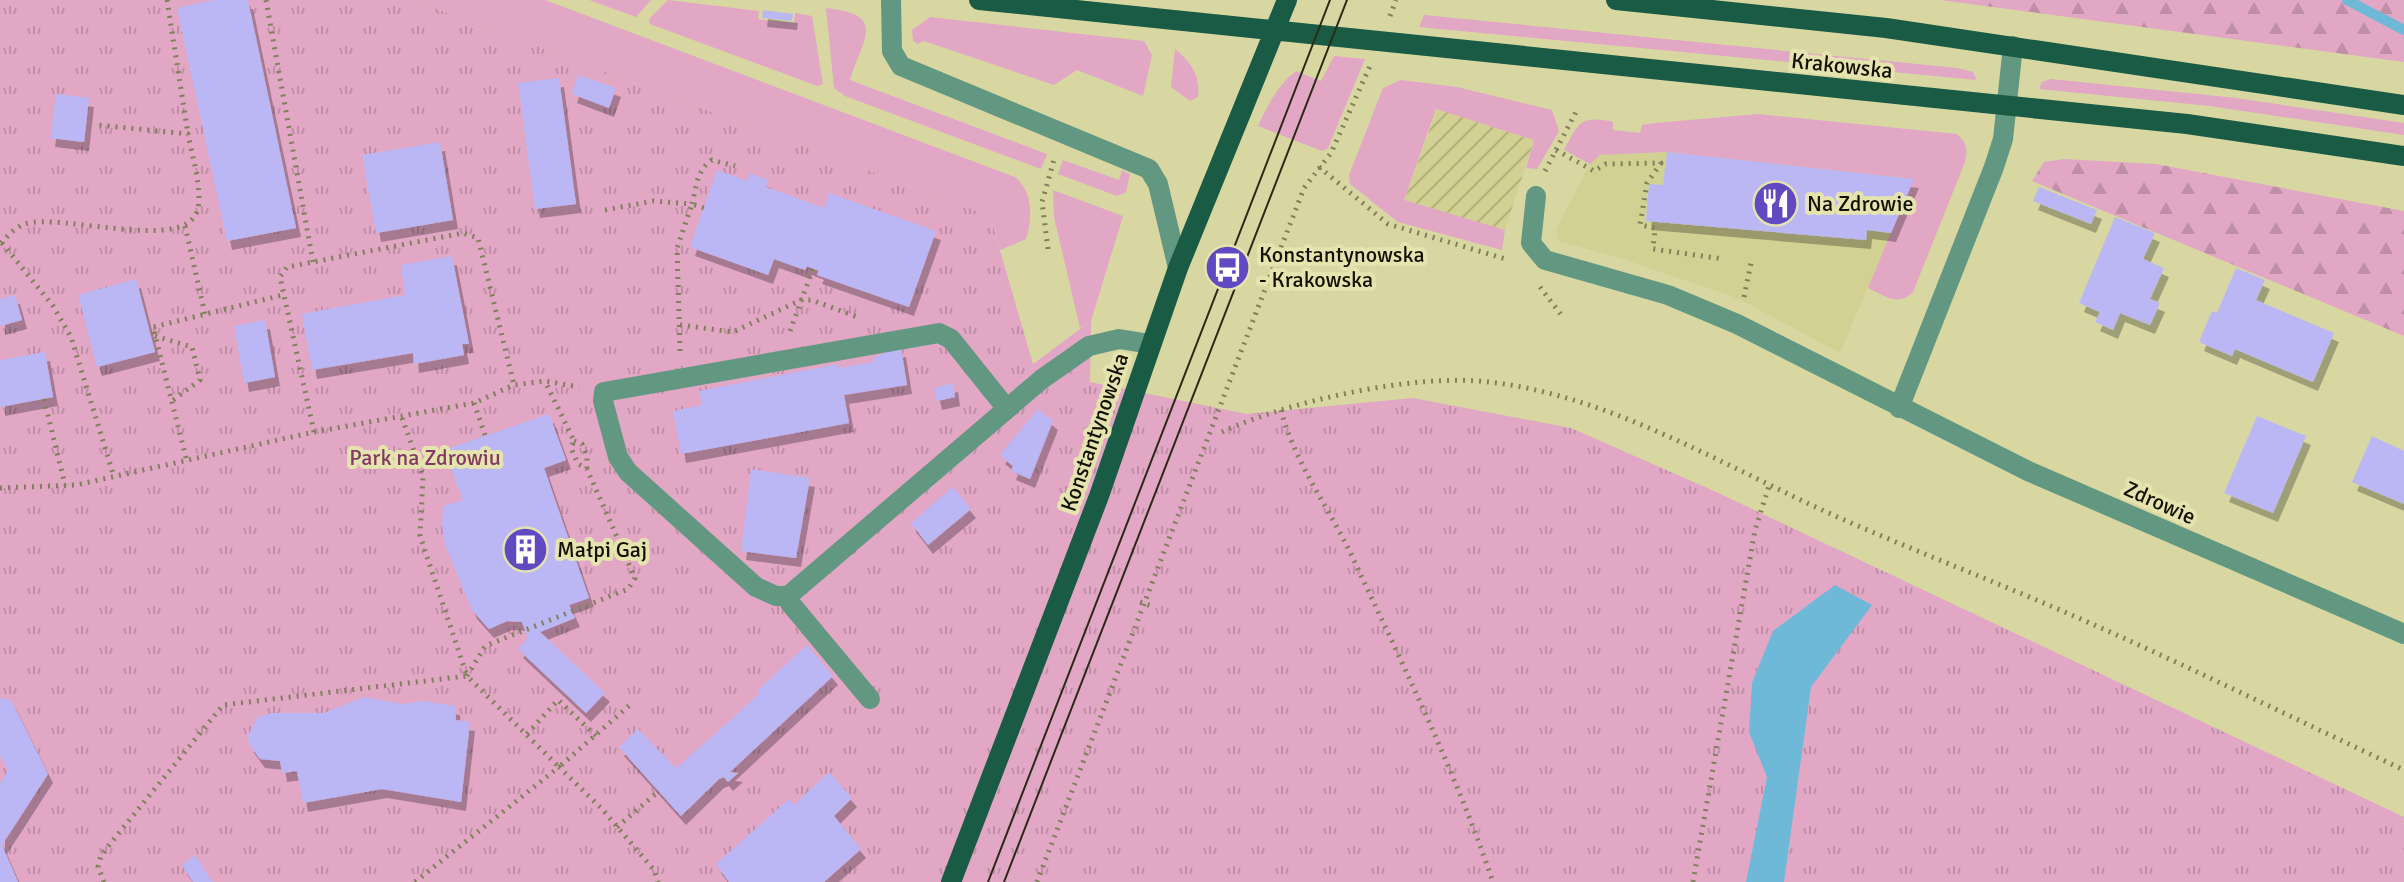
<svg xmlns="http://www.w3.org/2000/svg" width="2404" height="882" font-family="Signika,sans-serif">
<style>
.built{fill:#d2d193}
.industrial{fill:url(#industrial-furrows)}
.grass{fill:#e1a7c5}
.forest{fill:url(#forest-firs)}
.park{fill:url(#park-tufts)}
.water{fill:#6eb9d8}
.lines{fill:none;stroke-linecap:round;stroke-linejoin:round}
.stream{stroke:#6eb9d8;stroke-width:10}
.building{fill:#bbb7f5;filter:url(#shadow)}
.path{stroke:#81805b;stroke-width:5;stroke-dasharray:2 6;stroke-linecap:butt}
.minor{stroke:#629781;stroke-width:20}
.major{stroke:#1a5b45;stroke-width:20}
.tram{stroke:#2b2a15;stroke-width:2}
.labels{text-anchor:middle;stroke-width:8;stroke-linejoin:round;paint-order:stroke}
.street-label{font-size:22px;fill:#121101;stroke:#e5e4ae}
.poi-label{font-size:22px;fill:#121101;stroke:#e5e4ae;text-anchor:start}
.park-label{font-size:22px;fill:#843864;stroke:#e5e4ae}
</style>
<defs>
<pattern id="industrial-furrows" width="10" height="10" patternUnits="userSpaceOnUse" patternTransform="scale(2)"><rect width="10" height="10" fill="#d2d193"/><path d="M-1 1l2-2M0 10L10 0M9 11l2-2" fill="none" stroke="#b3b27d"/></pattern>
<pattern id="forest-firs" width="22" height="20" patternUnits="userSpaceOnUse" patternTransform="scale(2)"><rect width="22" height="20" fill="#e1a7c5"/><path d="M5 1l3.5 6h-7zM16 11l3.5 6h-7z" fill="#c08fa7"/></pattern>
<pattern id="park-tufts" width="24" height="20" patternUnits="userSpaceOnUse" patternTransform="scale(2)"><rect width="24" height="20" fill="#e1a7c5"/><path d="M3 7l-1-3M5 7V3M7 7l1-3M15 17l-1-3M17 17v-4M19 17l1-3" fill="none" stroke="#c08fa7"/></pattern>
<filter id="shadow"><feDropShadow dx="5" dy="9" stdDeviation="0" flood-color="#0004"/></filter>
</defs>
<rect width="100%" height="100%" fill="#d8d7a2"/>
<path class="built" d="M1667 152 1914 179 1840 353 1739 299 1626 260 1558 241 1556 229 1590 164 1600 155Z"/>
<path class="industrial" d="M1437 109 1534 140 1505 230 1404 201Z"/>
<path class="grass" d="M413 0H545L1015 177C1034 193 1032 219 1026 239L1000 250 990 216Z
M589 0H651L636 17Z
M668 0 759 11 758 19 794 23 795 13 812 16 823 84 817 86 650 24 649 19Z
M826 8C888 15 863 37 850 80L1047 154 1041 169 845 96 834 88Z
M1424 15 1958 68 1973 72 1977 80 1419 27Z
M930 17 1144 41 1152 55 1143 96 1077 70 1054 85 924 41 918 44 913 41 912 30Z
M1175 49C1192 63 1200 75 1198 97L1190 101 1171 87Z
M1334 56 1365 59 1328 148 1322 151 1258 126C1268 105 1277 86 1296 71L1321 81Z
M2051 79 2236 98 2404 123V135L2210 106 2039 89 2042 82Z
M1401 80 1457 87 1552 110 1559 131 1537 169 1526 168 1534 140 1436 109 1404 200 1505 230 1502 250 1398 222 1350 184 1349 175 1383 88Z
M1758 114 1957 134C1967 143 1968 149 1965 162L1913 292C1898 307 1885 296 1868 288L1913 179 1667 152 1600 155 1590 164 1564 150C1579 123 1580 115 1613 122V130L1640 133 1642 125 1655 123Z
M1063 160 1119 180 1122 170 1130 174 1126 192 1117 196 1058 174Z
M1053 190 1123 216 1091 321 1080 328 1054 217Z"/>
<path class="forest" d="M1940 0H2404V62Z
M2064 159 2156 164 2404 211V336L2032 181 2044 162Z"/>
<path class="park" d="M0 0H413L990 216 1033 364 1091 321 1090 382 1247 414 1413 398 1571 428 1714 491 2404 817V882H0Z"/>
<path class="water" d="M1835 585 1872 605 1811 687 1784 882H1746L1767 777 1749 732 1752 683 1773 631Z"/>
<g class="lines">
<path class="stream" d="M2347 0 2404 30"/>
</g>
<path class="building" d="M214 0H248L296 228 227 241 177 8Z
M763 10 793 14 792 21 762 18Z
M578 75 616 88 609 108 572 94Z
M559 78 576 204 535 209 518 83Z
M56 94 89 98 84 142 50 138Z
M440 142 453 220 376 233 362 155Z
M1667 152 1914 179 1891 233 1867 230 1866 240 1646 221 1649 184 1663 185Z
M717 170 747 181 750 173 768 180 766 187 824 208 829 193 936 231 909 307 817 275 819 271 807 266 805 270 774 259 768 275 690 247Z
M2039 187 2097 210 2091 224 2033 201Z
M2115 217 2155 233 2143 259 2164 268 2150 299 2160 303 2150 325 2120 313 2113 330 2095 322 2100 312 2079 303Z
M452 256 469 344H462L464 355 414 364 413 353 312 370 302 314 405 295 401 265Z
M2236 268 2265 280 2256 300 2334 333 2313 382 2235 349 2232 356 2199 342 2212 311 2217 313Z
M136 279 155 352 97 367 78 295Z
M15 295 22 320 0 326V299Z
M265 320 275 377 244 383 234 326Z
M901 348 907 385 844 395 849 423 681 454 673 411 702 405 699 391 838 364 839 368 874 362 873 358 890 350Z
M45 352 53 397 0 407V360Z
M953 383 955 397 937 401 934 388Z
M1038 409 1053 421 1030 479 1011 471 1013 466 1000 455Z
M549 414 566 460 544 468 589 598 569 605 575 618 540 632 605 693 586 713 518 649 528 638 522 622 507 621 489 629 472 610 445 545 442 526 443 506 463 500 444 450Z
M2257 416 2306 436 2273 513 2224 493Z
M2372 436 2404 451V504L2352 482Z
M751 469 810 478 796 558 741 551Z
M953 487 971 509 928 545 911 523Z
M807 645 833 676 730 772 738 773 728 782 724 777 719 779 681 816 619 747 638 729 676 768 742 710 760 693 758 690Z
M364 697 402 704 422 701 455 706 456 720 470 722 461 802 382 789 303 803 297 771 282 773 280 761 260 759 249 744 248 735 258 717 272 713H324Z
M0 698 11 700 48 774 2 845 18 882H0V783L8 771 0 755Z
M829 772 852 798 834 816 861 849 824 882H729L716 864 789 799 794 805Z
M195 855 208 875 213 882H193L182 865Z"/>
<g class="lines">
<path class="path" d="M167 0 188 134
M266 0 313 262
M1390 16 1396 0
M1556 150 1594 171 1606 164 1661 163 1647 183 1640 225 1655 228 1653 249 1723 259
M1319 167 1388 224 1509 260
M1545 171 1578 108
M605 210 653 201 692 204C696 188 697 169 712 160L735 166
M185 226 205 314
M1 243C8 236 15 227 25 224 61 212 189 255 198 208 202 186 192 156 188 134L98 125
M2 243 53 306 71 337 114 477
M1048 249 1042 202 1055 156
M1540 287 1562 316
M1744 297 1751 263
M680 325 733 332 801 300H812L860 318
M790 331 813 269
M155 336 192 347 200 380 172 401
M680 351 677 248 692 204 704 208
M44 399 65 485
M474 403 485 435
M1281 410C1294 461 1327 505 1350 552 1401 661 1454 768 1493 882
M402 418 423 476 420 536 467 676
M314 432 280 277 287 267 463 233 478 238 514 385
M1222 432C1289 401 1415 373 1489 382 1611 396 1722 465 1833 515 1901 545 1970 572 2039 601 2162 653 2282 713 2404 770
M574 441 582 444 587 456V469
M186 458 153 327 283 295
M0 488 76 485 314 432 474 403 514 385 545 381 579 387
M1140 602 1154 607
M467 676 485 646 628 589 635 578 587 469 578 464 571 448 574 441 545 381
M527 734 558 700 596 736
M617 827 659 791
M104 882 98 867 101 855 223 705 467 676 559 767 630 705
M415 882 559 767 602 809 654 870 658 882
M1037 882 1304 188 1331 153 1370 66
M1693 882 1755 530 1769 486"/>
<path class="minor" d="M891 0 892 51 901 66 1149 169 1158 184 1178 268
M1536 196 1531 243 1545 260 1668 295 1737 324 2028 471 2404 634
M1899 408 1994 167 2003 139 2013 46
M788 596H776L756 587 628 472 618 457 603 401 604 392 939 333 951 339 1007 409
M870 699 790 603 788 596 1042 379 1089 346 1119 339 1150 344"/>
<path class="major" d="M979 0 2187 124 2404 156
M1616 0 1886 28 2404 105
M951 882 1099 496 1178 268 1287 0"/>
<path class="tram" d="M988 882 1330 0
M1004 882 1347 0"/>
</g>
<defs>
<symbol id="restaurant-disc" viewBox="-11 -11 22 22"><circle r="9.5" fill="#6049c1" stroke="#e5e4ae"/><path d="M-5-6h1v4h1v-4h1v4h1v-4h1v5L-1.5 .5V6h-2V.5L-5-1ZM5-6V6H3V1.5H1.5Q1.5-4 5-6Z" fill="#fff"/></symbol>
<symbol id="bus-disc" viewBox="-11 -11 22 22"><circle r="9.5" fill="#6049c1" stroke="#e5e4ae"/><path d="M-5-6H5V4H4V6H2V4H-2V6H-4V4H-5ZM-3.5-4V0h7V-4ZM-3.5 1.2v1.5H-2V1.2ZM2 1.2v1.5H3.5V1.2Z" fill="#fff"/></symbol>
<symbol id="building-disc" viewBox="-11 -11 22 22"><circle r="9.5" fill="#6049c1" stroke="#e5e4ae"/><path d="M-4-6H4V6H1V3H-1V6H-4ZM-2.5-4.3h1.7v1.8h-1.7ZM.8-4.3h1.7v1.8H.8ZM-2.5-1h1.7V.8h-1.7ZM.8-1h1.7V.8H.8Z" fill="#fff"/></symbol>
</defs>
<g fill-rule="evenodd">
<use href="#restaurant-disc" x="1750" y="178" width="51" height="51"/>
<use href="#bus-disc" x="1202" y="242" width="51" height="51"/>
<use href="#building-disc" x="500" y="524" width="51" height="51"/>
</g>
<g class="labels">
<g class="street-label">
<text transform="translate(1842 65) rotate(6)" y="8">Krakowska</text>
<text transform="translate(1094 432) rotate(-71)" y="8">Konstantynowska</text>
<text transform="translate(2160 502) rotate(24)" y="8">Zdrowie</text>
</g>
<g class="poi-label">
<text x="1807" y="211">Na Zdrowie</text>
<text x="1259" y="262">Konstantynowska<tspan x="1259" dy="25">- Krakowska</tspan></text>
<text x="557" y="557">Małpi Gaj</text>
</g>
<g class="park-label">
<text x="425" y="465">Park na Zdrowiu</text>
</g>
</g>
</svg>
